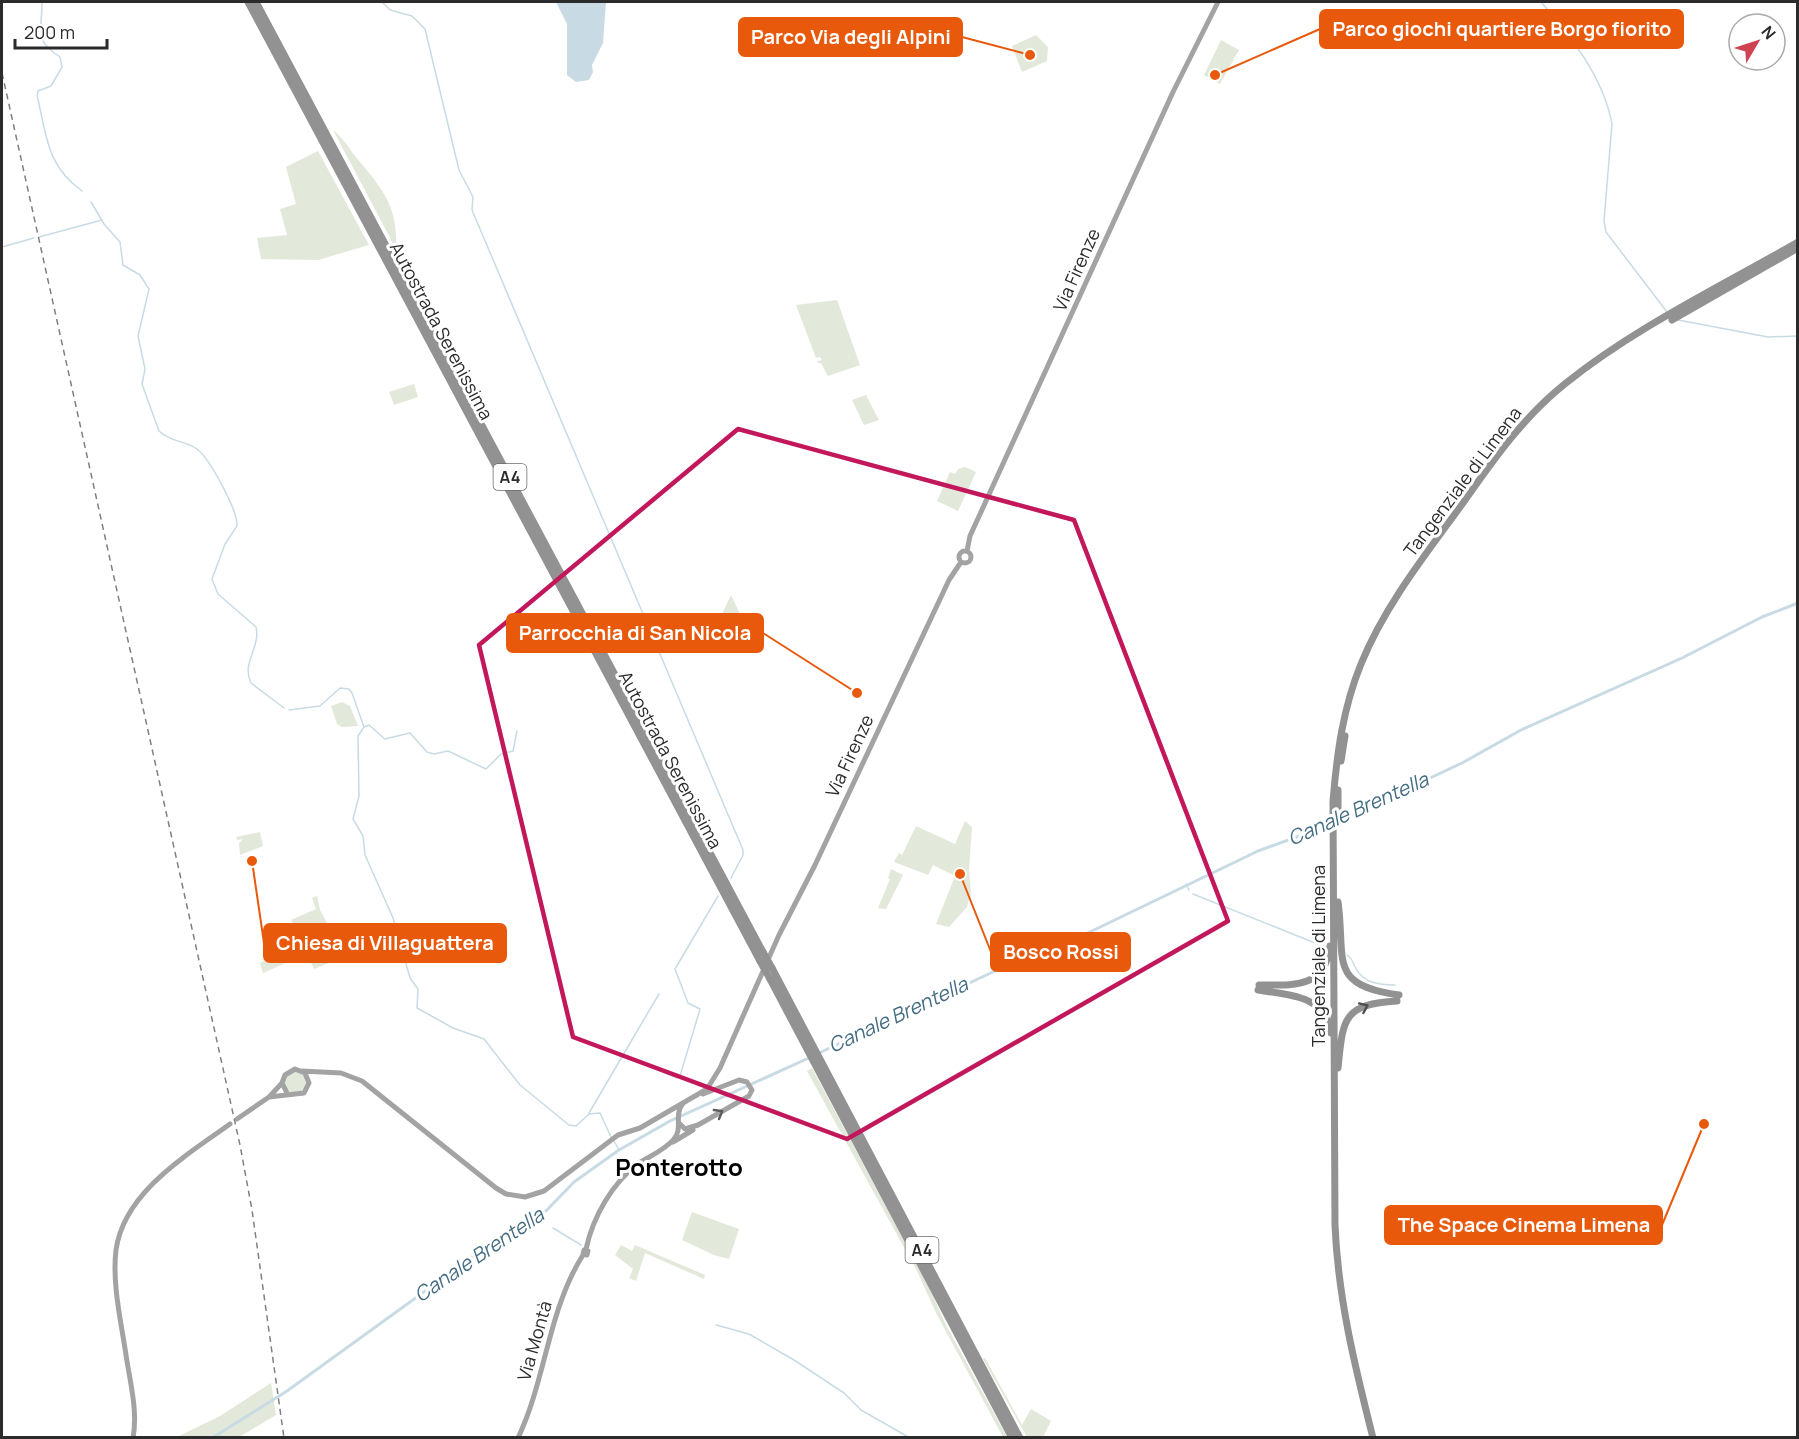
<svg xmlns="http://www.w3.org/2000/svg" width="1799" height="1439" font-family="Manrope,sans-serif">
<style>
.green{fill:#e2e8da}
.water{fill:#c8dbe5}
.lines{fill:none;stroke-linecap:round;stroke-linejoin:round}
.stream{stroke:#c8dbe5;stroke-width:1.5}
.canal{stroke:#c8dbe5;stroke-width:3}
.major{stroke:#a3a3a3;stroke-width:5}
.highway{stroke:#929292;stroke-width:7}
.rail{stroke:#808080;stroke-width:1.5;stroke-dasharray:6 4.5;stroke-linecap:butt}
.highway-bridge{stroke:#929292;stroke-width:7}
.oneway{stroke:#4f4f4f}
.oneway2{stroke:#5b5b5b}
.marked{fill:none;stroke:#c2185b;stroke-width:4.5;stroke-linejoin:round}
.labels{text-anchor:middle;stroke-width:6;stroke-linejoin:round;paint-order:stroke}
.shield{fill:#fff;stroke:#6b6b6b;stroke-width:1.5}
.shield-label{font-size:16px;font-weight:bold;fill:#2b2b2b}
.street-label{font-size:18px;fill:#2b2b2b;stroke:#fff}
.water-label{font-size:20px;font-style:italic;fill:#446d83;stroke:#fff}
.district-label{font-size:24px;font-weight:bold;fill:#000;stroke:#fff}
.leader{fill:none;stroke:#e8590c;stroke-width:2}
.callout-dot{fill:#e8590c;stroke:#fff;stroke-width:2}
.callout{fill:#e8590c;stroke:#e8590c;stroke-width:2}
.callout-label{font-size:20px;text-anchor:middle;font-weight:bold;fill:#fff}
</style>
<rect width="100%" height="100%" fill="#fff"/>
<path class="green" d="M1036 35 1048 47 1047 61 1022 72 1012 46Z
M1221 40 1239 50 1220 84 1204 75Z
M333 130C345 139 350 151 360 162 384 191 398 208 396 249Z
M318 151 369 245 318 260 261 259 257 238 287 235 280 209 296 204 286 167Z
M837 300 860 365 828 376 821 363H818L817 361 822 360 820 357 816 358 796 305Z
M414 384 418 397 394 405 389 392Z
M866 395 879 420 864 425 852 400Z
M965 467 976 472 958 511 937 501 950 472 955 474 958 469Z
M731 595 750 635 719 620Z
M342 702 350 706 358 726 342 727 337 724 331 706Z
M965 821 972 827 969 870 971 893 967 907 949 927 936 924 955 876 933 865 928 875 894 862 899 853 902 855 916 826 955 844Z
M260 832 263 846 240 855 239 843 243 839 237 840 236 837Z
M891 869 903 875 886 909 878 908 890 879 888 878Z
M317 896 320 910 330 928 335 929 346 956 314 969 291 920 316 909 312 898Z
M299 943 304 955 263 973 260 963Z
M812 1068 930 1289 946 1325 1007 1437H1003L936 1313 917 1271 807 1071Z
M284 1082a11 11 0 1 1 22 0a11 11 0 1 1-22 0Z
M692 1212 739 1229 729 1259 714 1255 682 1240Z
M621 1245 632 1251 635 1245 705 1275 704 1279 645 1253 636 1281 629 1278 633 1269 615 1255Z
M985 1358 1022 1425 1031 1409 1051 1421 1043 1437H1027L983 1359Z
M271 1383 276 1415 239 1437H177L220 1416Z"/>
<path class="water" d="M556 2H606L603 43 592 65 593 72 589 80 576 82 567 75V24Z"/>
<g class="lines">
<path class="stream" d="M42 2C42 33 33 39 60 57L62 67 51 86 38 91C36 97 38 98 39 104 47 141 49 167 82 191
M382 2 390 10 412 16 425 29 459 170 473 197 472 210 743 850V855L731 878
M1541 2C1571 37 1603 76 1612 124L1604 221 1606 232 1667 312
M91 202 104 224 120 242 123 265 140 275 149 289 138 336 145 369 142 384 159 431C170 442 186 441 197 449 210 459 238 511 237 526L225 544 212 579 218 594 256 627C261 647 241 663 251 683L284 708
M39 237 102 220
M2 247 34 238
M1678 320 1768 337 1798 336
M289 710 320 706 340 688 349 689 352 693 364 727 358 736 359 796 353 819 363 836 365 855 393 918 410 978 418 989 417 1008 453 1028 484 1039 520 1085 569 1125 576 1126 589 1114 600 1113 611 1137
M364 727 369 725 385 739 410 733 427 752 434 754 448 751 486 769 501 754 513 751 517 731
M1186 884 1189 890
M1193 894 1325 947
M1347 955C1353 959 1352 961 1355 967 1363 983 1379 985 1395 985
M623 1055 659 994
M589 1113 623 1055 677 1078 680 1076 700 1009 688 1003 675 969 718 896
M614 1141 619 1150
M537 1216 540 1220
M553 1228 581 1245
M716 1325 749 1334 794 1360 844 1393 861 1410 910 1438"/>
<path class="canal" d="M1339 821 1462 763 1521 730 1682 658 1762 617 1798 603
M819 1053 995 971 1040 956 1258 851 1333 824
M212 1438 287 1391 486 1247 547 1210 574 1182 619 1150 670 1121 811 1057"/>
<path class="major" d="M959 557a6 6 0 1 1 12 0a6 6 0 1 1-12 0Z
M967 551 970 536 1173 92 1218 2
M302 1071 341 1073 362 1081 496 1188 506 1194 525 1197 544 1191 618 1135 640 1128 707 1089 720 1068 779 935 815 865 949 580 961 562
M269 1097 304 1093 309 1083 305 1073 295 1069 285 1075 282 1083 287 1093
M237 1119 269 1097 282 1083
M679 1123 685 1129 698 1125 749 1096 752 1090 747 1082 739 1080 703 1094
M673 1142 693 1130
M586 1249C593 1217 612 1183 639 1163 650 1156 665 1150 674 1139 683 1129 674 1115 682 1105
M584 1250 588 1251 587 1255 583 1254Z
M133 1438C138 1411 130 1382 126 1355 121 1321 112 1284 116 1250 124 1192 187 1155 230 1124
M518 1438C546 1379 548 1310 583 1255"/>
<path class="highway" d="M248 2 760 961
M256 2 763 952
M1672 320 1798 248
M1341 761 1345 736
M1338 824V790
M1338 902C1346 960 1327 985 1399 995
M772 968 1020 1438
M770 979 1012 1438
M1259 985C1293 985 1325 989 1330 946
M1258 990C1289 995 1326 995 1331 1033
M1338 1068C1343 1020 1342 1004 1397 1001
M1373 1438C1355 1367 1338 1298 1335 1225L1333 801C1337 753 1343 708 1361 664 1385 605 1426 554 1463 503 1493 460 1524 416 1566 383 1636 327 1720 287 1798 242"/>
<path class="rail" d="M2 73 240 1145 252 1210 284 1438"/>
<path class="highway-bridge" d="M763 952 772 968
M760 961 770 979"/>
</g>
<defs><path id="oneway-chevron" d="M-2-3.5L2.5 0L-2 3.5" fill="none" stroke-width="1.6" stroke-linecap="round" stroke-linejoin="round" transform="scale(1.5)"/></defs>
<use class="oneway" href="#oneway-chevron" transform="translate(1364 1007) rotate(-24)"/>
<use class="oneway2" href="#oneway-chevron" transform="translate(719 1113) rotate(-30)"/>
<path class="marked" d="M738 429 1074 520 1228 921 847 1139 573 1037 479 645Z"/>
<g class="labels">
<g class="shield">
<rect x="493.5" y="464" width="33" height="26" rx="4.5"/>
<rect x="905.5" y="1237" width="33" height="26" rx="4.5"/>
</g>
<g class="shield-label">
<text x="510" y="483">A4</text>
<text x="922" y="1256">A4</text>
</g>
<g class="street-label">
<text transform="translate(1077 270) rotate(-66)" y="6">Via Firenze</text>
<text transform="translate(441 331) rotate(62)" y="6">Autostrada Serenissima</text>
<text transform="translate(1463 482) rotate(-53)" y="6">Tangenziale di Limena</text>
<text transform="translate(850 756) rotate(-65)" y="6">Via Firenze</text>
<text transform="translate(670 760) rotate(62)" y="6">Autostrada Serenissima</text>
<text transform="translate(1319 956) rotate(-90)" y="6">Tangenziale di Limena</text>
<text transform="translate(535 1341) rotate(-74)" y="6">Via Montà</text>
</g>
<g class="water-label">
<text transform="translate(1358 809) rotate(-24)" y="7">Canale Brentella</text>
<text transform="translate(898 1015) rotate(-25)" y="7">Canale Brentella</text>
<text transform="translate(479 1255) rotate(-34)" y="7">Canale Brentella</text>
</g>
<g class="district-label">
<text x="679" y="1176">Ponterotto</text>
</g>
</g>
<path class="leader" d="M1215 75L1320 29M1030 55L962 37M857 693L763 633M252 861L264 943M960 874L991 952M1704 1124L1662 1225"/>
<g class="callout-dot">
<circle cx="1215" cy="75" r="6"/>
<circle cx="1030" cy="55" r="6"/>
<circle cx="857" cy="693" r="6"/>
<circle cx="252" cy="861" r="6"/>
<circle cx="960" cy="874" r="6"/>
<circle cx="1704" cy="1124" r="6"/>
</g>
<g class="callout">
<rect x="1320" y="10" width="363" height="38" rx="6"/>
<rect x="739" y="18" width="223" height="38" rx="6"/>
<rect x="507" y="614" width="256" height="38" rx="6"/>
<rect x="264" y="924" width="242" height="38" rx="6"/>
<rect x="991" y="933" width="139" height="38" rx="6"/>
<rect x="1385" y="1206" width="277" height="38" rx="6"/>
</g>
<g class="callout-label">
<text x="1502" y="36">Parco giochi quartiere Borgo fiorito</text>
<text x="851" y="44">Parco Via degli Alpini</text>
<text x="635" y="640">Parrocchia di San Nicola</text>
<text x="385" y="950">Chiesa di Villaguattera</text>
<text x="1061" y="959">Bosco Rossi</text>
<text x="1524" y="1232">The Space Cinema Limena</text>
</g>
<rect width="1799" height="1439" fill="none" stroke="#2b2b2b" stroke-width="6"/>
<g transform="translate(1757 42) rotate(51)"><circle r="28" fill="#ffffff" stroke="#aaaaaa" stroke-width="1.5"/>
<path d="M0-4.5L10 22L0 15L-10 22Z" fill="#ce4252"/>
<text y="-9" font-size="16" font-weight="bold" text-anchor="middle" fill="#2b2b2b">N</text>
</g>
<path d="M15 39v9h92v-9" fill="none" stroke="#2b2b2b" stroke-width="3"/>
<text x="24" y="39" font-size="18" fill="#2b2b2b" stroke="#ffffff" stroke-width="4.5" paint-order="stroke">200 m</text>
</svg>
